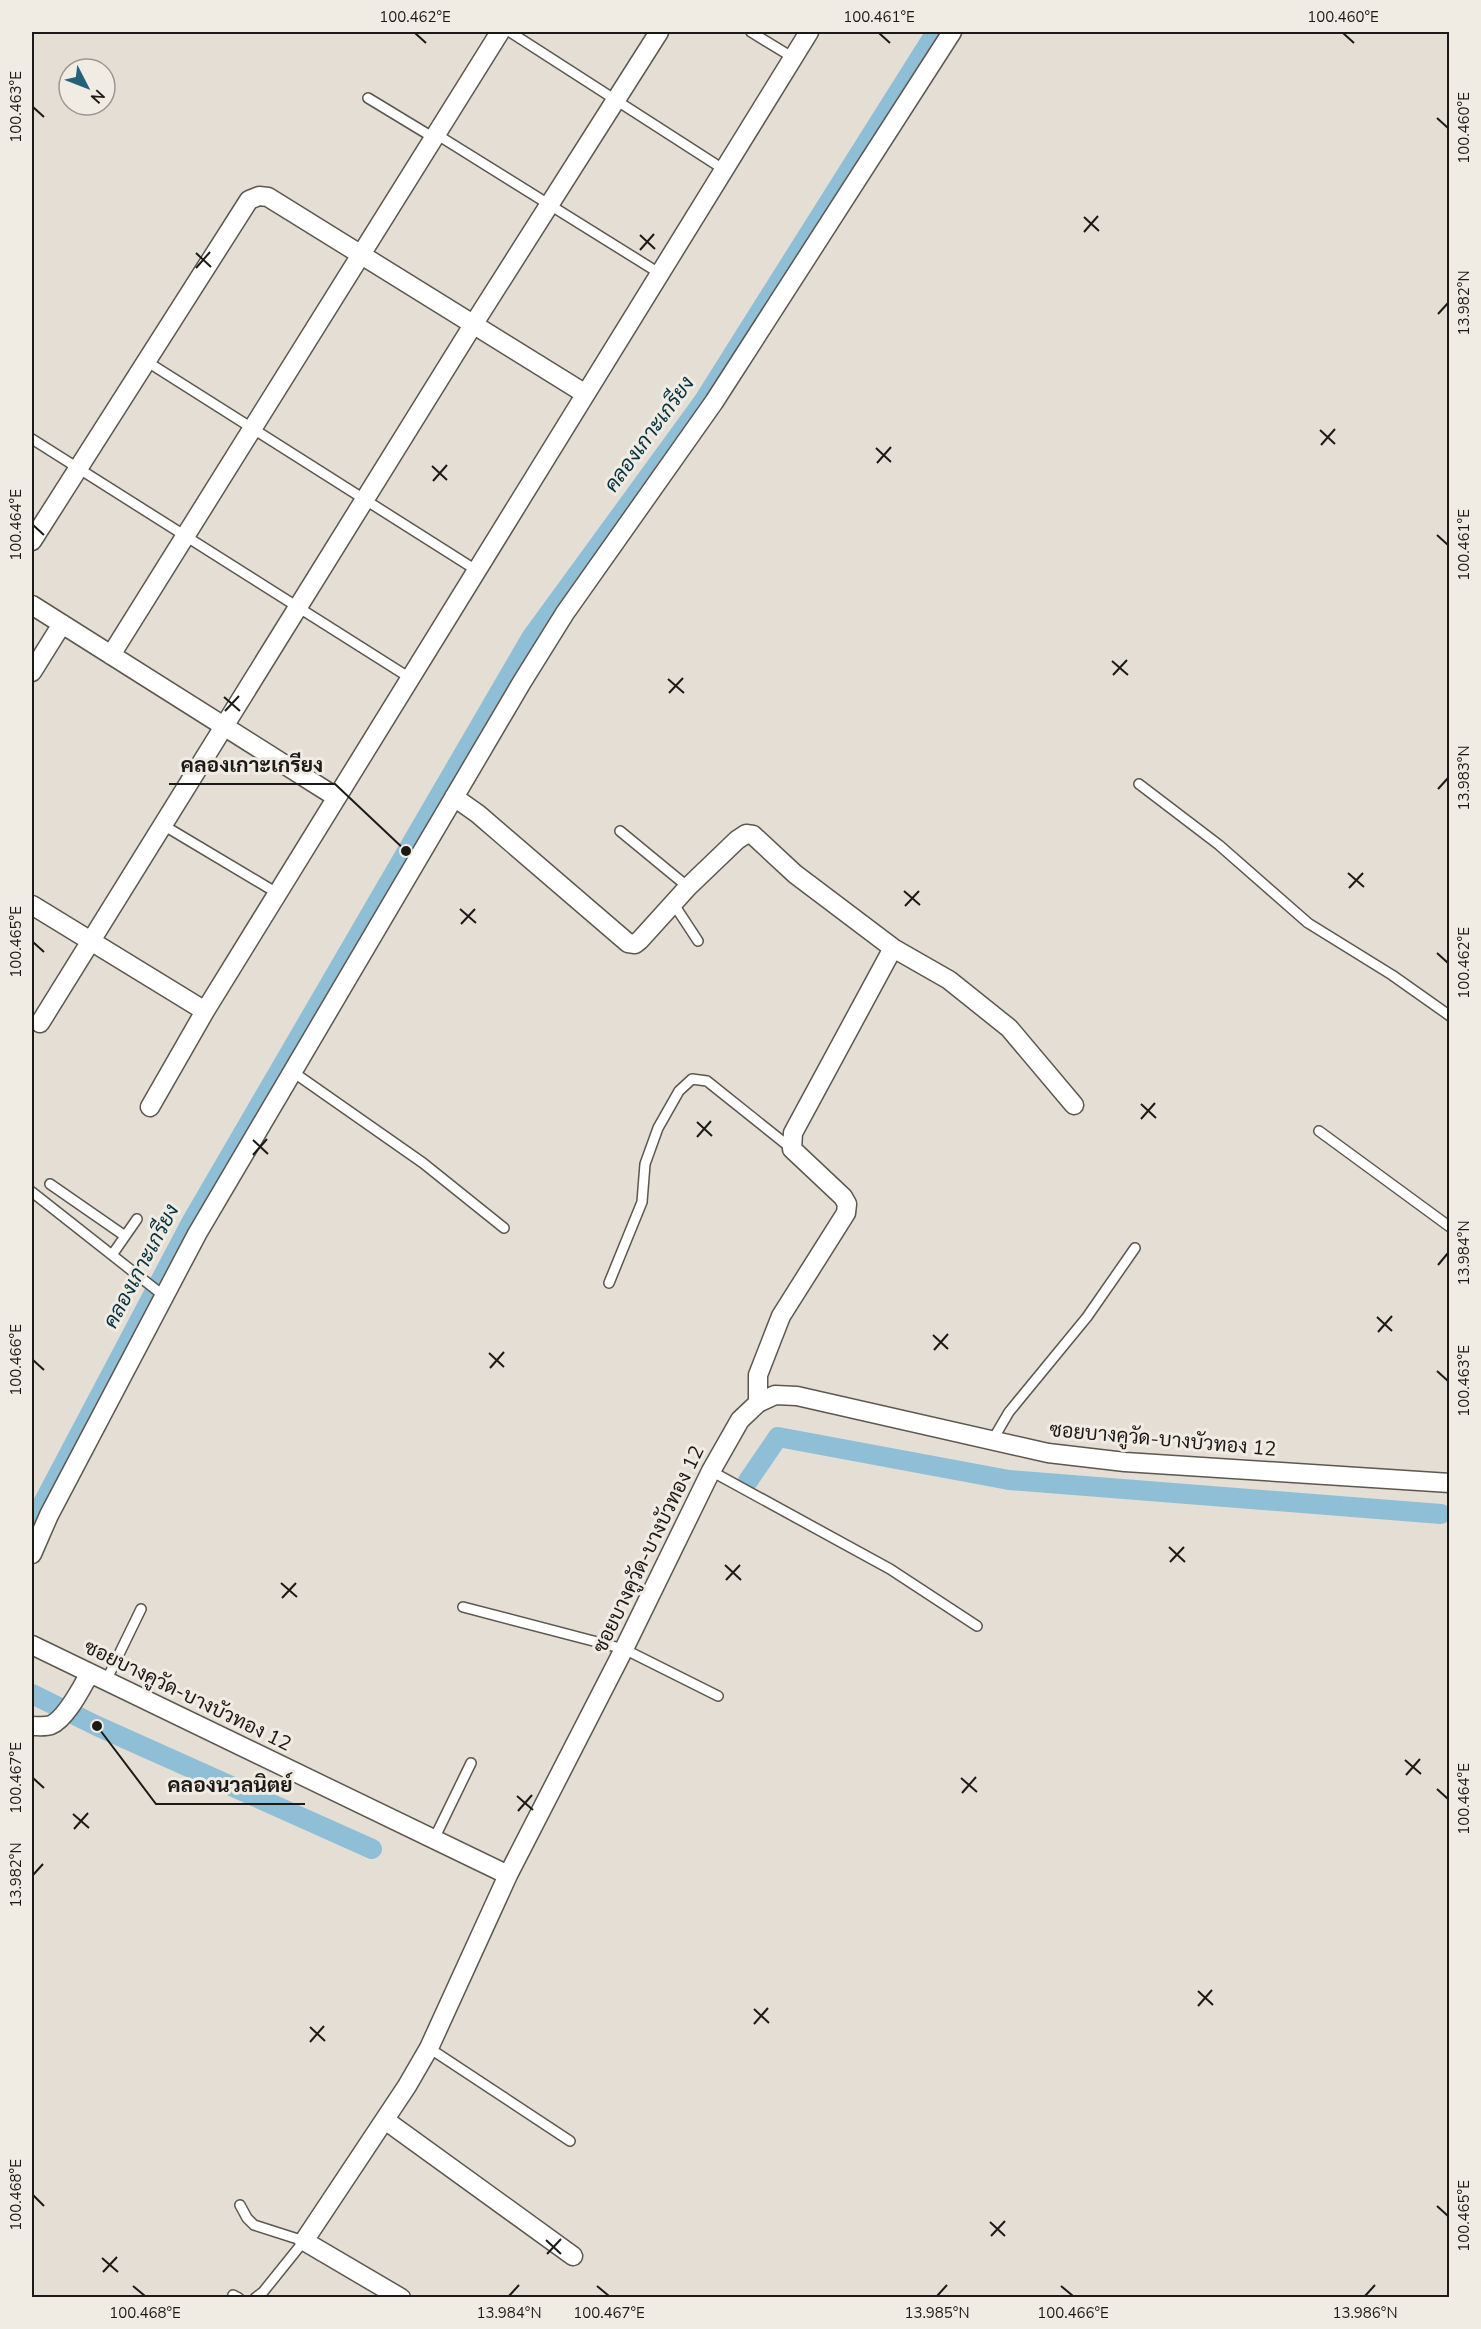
<svg xmlns="http://www.w3.org/2000/svg" width="1481" height="2329" font-family="'Nunito Sans',Sarabun,sans-serif">
<style>
.lines{fill:none;stroke-linecap:round;stroke-linejoin:round}
.canal{stroke:#8ebfd6;stroke-width:20}
.lane-casing{stroke:#5c574f;stroke-width:12}
.street-casing{stroke:#5c574f;stroke-width:21}
.lane{stroke:#fff;stroke-width:9}
.street{stroke:#fff;stroke-width:18}
.ticks{fill:none;stroke:#1c1a17;stroke-width:2}
.labels{text-anchor:middle;stroke-width:6;stroke-linejoin:round;paint-order:stroke}
.street-label{font-size:20px;fill:#1c1a17;stroke:#f1ece3}
.water-label{font-size:21px;font-style:italic;fill:#063344;stroke:#f1ece3}
.leader{fill:none;stroke:#1c1a17;stroke-width:2}
.callout-dot{fill:#1c1a17;stroke:#f1ece3;stroke-width:2}
.callout-label{font-size:21px;text-anchor:middle;font-weight:bold;fill:#1c1a17;stroke:#f1ece3;stroke-width:6;stroke-linejoin:round;paint-order:stroke}
.neatline{fill:none;stroke:#1c1a17;stroke-width:2}
.ticks-label{font-size:15px;text-anchor:middle;fill:#1c1a17}
</style>
<rect width="100%" height="100%" fill="#e4ded5"/>
<g class="lines">
<path class="canal" d="M748 1481 778 1437 1009 1480 1441 1514
M32 1524 192 1221 531 638 703 402 936 32
M32 1694 97 1726 372 1849"/>
<defs>
<path id="lane" d="M510 32 723 169
M751 32 792 57
M368 98 434 138
M436 134 659 273
M146 361 476 570
M32 439 410 678
M1139 784 1219 845 1308 923 1392 975 1450 1016
M163 825 277 893
M620 831 688 887
M673 903 698 941
M293 1072 423 1163 504 1228
M1319 1131 1450 1227
M50 1184 125 1236
M32 1192 164 1296
M112 1255 137 1219
M609 1283 642 1202 645 1164 658 1128 679 1091 692 1079 707 1081 792 1149
M992 1441 1009 1412 1087 1317 1135 1248
M711 1471 890 1569 977 1626
M463 1607 624 1649 718 1696
M106 1681 141 1609
M434 1839 471 1763
M429 2048 570 2141
M240 2205 247 2218 254 2225 304 2241 263 2292 255 2298
M233 2295 239 2298"/>
<path id="street" d="M32 541 249 200 259 196 268 197 584 393
M32 605 336 797
M111 655 500 32
M32 672 62 624
M454 797 478 814 628 943 635 944 640 940 688 887 737 840 746 834 753 835 795 874 893 948 949 980 1009 1028 1074 1105
M32 905 205 1011
M40 1023 473 325 659 32
M150 1107 205 1011 809 32
M758 1403V1375L781 1316 846 1213 847 1204 843 1197 792 1149 793 1133 893 948
M32 1554 49 1515 197 1234 522 682 565 613 714 402 952 32
M32 1645 508 1875 624 1649 711 1471 740 1420 758 1403 775 1395 797 1396 1048 1453 1125 1462 1450 1483
M32 1726C38 1726 45 1727 51 1725 66 1719 82 1687 90 1673
M385 2120 573 2256
M401 2298 304 2241 407 2086 429 2048 508 1875"/>
</defs>
<use href="#lane" class="lane-casing"/>
<use href="#street" class="street-casing"/>
<use href="#lane" class="lane"/>
<use href="#street" class="street"/>
</g>
<path class="ticks" d="M415 33 426 43M879 33 890 43M1343 33 1354 43M33 107 44 117M1437 118 1448 128M1084 217 1099 231M1084 232 1098 216M640 235 655 249M640 250 654 234M196 253 211 267M196 268 210 252M1438 314 1448 303M1320 430 1335 444M1321 445 1335 429M876 448 891 462M877 463 891 447M432 466 447 480M433 481 447 465M33 525 44 535M1437 535 1448 545M1112 661 1128 675M1113 675 1127 660M668 679 684 693M669 693 683 678M224 697 240 711M225 711 239 696M1438 789 1448 778M1348 873 1364 887M1349 888 1363 873M904 891 920 905M905 906 919 891M460 909 476 923M461 924 475 909M33 942 44 952M1437 953 1448 963M1141 1104 1156 1118M1141 1119 1155 1103M697 1122 712 1136M697 1137 711 1121M253 1140 268 1154M253 1155 267 1139M1438 1265 1448 1253M1377 1317 1392 1331M1378 1332 1392 1316M933 1335 948 1349M934 1350 948 1334M489 1353 504 1367M33 1360 44 1370M490 1368 504 1352M1437 1371 1448 1381M1169 1547 1185 1562M1170 1562 1184 1547M725 1565 741 1580M726 1580 740 1565M281 1583 297 1597M282 1598 296 1583M1405 1760 1421 1774M1406 1775 1420 1759M33 1778 44 1788M961 1778 977 1792M1437 1789 1448 1799M962 1793 976 1777M517 1796 533 1810M518 1811 532 1795M73 1814 89 1828M74 1829 88 1813M33 1875 43 1864M1198 1991 1213 2005M1198 2006 1212 1990M754 2009 769 2023M754 2024 768 2008M310 2027 325 2041M310 2042 324 2026M33 2195 44 2206M1437 2206 1448 2216M990 2222 1005 2236M991 2236 1005 2221M546 2240 561 2254M547 2254 561 2239M102 2258 118 2272M103 2272 117 2257M133 2286 145 2296M597 2286 609 2296M1061 2286 1073 2296M509 2296 519 2285M937 2296 947 2285M1365 2296 1375 2285"/>
<g class="labels">
<g class="street-label">
<text transform="translate(1163 1439) rotate(5)" y="7">ซอยบางคูวัด-บางบัวทอง 12</text>
<text transform="translate(648 1549) rotate(-64)" y="7">ซอยบางคูวัด-บางบัวทอง 12</text>
<text transform="translate(188 1695) rotate(26)" y="7">ซอยบางคูวัด-บางบัวทอง 12</text>
</g>
<g class="water-label">
<text transform="translate(649 434) rotate(-54)" y="7">คลองเกาะเกรียง</text>
<text transform="translate(141 1266) rotate(-62)" y="7">คลองเกาะเกรียง</text>
</g>
</g>
<path class="leader" d="M406 851L335 784H169M97 1726L156 1804H305"/>
<g class="callout-dot">
<circle cx="406" cy="851" r="6"/>
<circle cx="97" cy="1726" r="6"/>
</g>
<g class="callout-label">
<text x="252" y="772">คลองเกาะเกรียง</text>
<text x="230" y="1792">คลองนวลนิตย์</text>
</g>
<rect width="1481" height="2329" fill="none" stroke="#f1ece3" stroke-width="66"/>
<g transform="translate(87 87) rotate(132)"><circle r="28" fill="#f1ece3" stroke="#9c9891" stroke-width="1.5"/>
<path d="M0-4.5L10 22L0 15L-10 22Z" fill="#256078"/>
<text y="-9" font-size="16" font-weight="bold" text-anchor="middle" fill="#1c1a17">N</text>
</g>
<rect x="33" y="33" width="1415" height="2263" class="neatline"/>
<g class="ticks-label">
<text x="415" y="22">100.462°E</text>
<text x="879" y="22">100.461°E</text>
<text x="1343" y="22">100.460°E</text>
<text transform="translate(16 107) rotate(-90)" y="5">100.463°E</text>
<text transform="translate(1464 128) rotate(-90)" y="5">100.460°E</text>
<text transform="translate(1464 303) rotate(-90)" y="5">13.982°N</text>
<text transform="translate(16 525) rotate(-90)" y="5">100.464°E</text>
<text transform="translate(1464 545) rotate(-90)" y="5">100.461°E</text>
<text transform="translate(1464 778) rotate(-90)" y="5">13.983°N</text>
<text transform="translate(16 942) rotate(-90)" y="5">100.465°E</text>
<text transform="translate(1464 963) rotate(-90)" y="5">100.462°E</text>
<text transform="translate(1464 1253) rotate(-90)" y="5">13.984°N</text>
<text transform="translate(16 1360) rotate(-90)" y="5">100.466°E</text>
<text transform="translate(1464 1381) rotate(-90)" y="5">100.463°E</text>
<text transform="translate(16 1778) rotate(-90)" y="5">100.467°E</text>
<text transform="translate(1464 1799) rotate(-90)" y="5">100.464°E</text>
<text transform="translate(16 1875) rotate(-90)" y="5">13.982°N</text>
<text transform="translate(16 2195) rotate(-90)" y="5">100.468°E</text>
<text transform="translate(1464 2216) rotate(-90)" y="5">100.465°E</text>
<text x="145" y="2318">100.468°E</text>
<text x="509" y="2318">13.984°N</text>
<text x="609" y="2318">100.467°E</text>
<text x="937" y="2318">13.985°N</text>
<text x="1073" y="2318">100.466°E</text>
<text x="1365" y="2318">13.986°N</text>
</g>
</svg>
